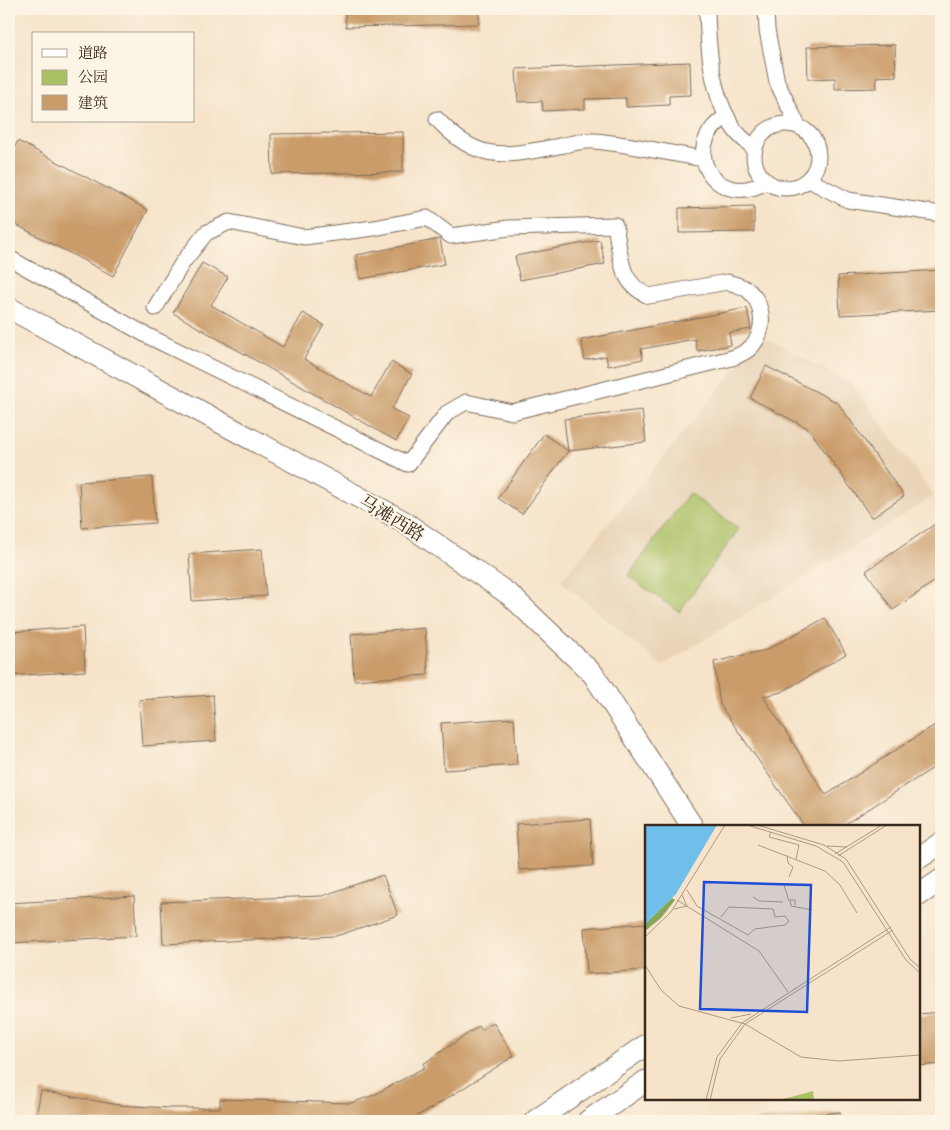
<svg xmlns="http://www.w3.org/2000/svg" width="950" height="1130" font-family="'Sorts Mill Goudy','Noto Serif SC',serif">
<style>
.built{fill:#e9d4b8}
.green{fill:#aac065;stroke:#727542}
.building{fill:#ca9c6a}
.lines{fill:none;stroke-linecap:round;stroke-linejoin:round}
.minor-casing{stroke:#7c6b5a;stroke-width:17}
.secondary-casing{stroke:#7c6b5a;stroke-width:23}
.minor{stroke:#fff;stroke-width:15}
.secondary{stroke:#fff;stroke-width:21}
.labels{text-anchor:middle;stroke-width:4;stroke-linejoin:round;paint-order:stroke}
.street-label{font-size:18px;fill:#3b2a1e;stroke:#fcf5e5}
.inset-road{fill:none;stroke:#ab9985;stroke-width:1}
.view{fill:#1d4ed8;fill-opacity:0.15;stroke:#1d4ed8;stroke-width:2.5}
.inset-edge{fill:none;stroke:#3b2a1e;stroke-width:2.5}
</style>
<rect width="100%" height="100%" fill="#fcf5e5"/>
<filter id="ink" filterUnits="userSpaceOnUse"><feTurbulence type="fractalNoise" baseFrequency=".02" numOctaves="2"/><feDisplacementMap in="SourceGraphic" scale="10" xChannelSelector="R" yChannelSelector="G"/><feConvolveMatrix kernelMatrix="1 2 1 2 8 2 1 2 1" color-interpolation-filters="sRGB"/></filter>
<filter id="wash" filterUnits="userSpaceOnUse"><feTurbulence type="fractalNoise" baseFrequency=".0096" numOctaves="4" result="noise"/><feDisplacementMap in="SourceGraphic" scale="20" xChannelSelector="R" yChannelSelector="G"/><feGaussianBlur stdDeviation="1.12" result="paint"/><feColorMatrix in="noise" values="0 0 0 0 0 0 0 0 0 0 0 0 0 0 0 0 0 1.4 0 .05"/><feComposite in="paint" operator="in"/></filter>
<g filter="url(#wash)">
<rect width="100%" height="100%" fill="#f6e3c9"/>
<path class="built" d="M763 336 853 385 934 496 662 666 561 581Z"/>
<path class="green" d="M689 493 739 529 679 612 628 576Z"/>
<g id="blocks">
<path class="building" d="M345 9H479V24L346 27Z
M895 45 896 76 876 77 877 88 835 89V78L808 79 807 47Z
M690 62 691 95 669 96V105L626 107V98L585 99V109L543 111 542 101 518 102 516 69Z
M403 132V172L272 174 271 134Z
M18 141 148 210 113 276 9 221V157Z
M754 206V232L679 233V208Z
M440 239 445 264 360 279 356 255Z
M600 240 605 264 520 280 515 256Z
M202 263 228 277 211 305 283 347 303 313 324 325 304 359 371 397 391 362 412 374 392 409 409 418 396 441 173 313Z
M941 270V310L840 315 838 276Z
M747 308 751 329 729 333 731 345 697 351 695 339 641 349 643 359 608 366 606 356 585 360 581 340Z
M766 366 838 403 904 496 872 518 809 429 750 398Z
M642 410 646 442 568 451 564 419Z
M544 434 568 451 522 514 498 498Z
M152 477 155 523 82 528 79 482Z
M941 520V577L893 610 866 571Z
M262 549 266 596 192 601 189 554Z
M825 618 846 654 782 692 763 696 826 795 941 721V763L842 826H804L720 705 714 662 766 650Z
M83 627 85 671 9 676V632Z
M425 628 428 675 354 680 351 634Z
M213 695 216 741 142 746 139 700Z
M514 718 517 765 444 770 441 723Z
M590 819 593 866 519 870 516 824Z
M383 875 398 915 336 936 163 944 161 902 322 896Z
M134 896 136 936 9 943V903Z
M646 923V970L587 974 584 928Z
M941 1012V1064L919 1066V1014Z
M493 1022 514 1056 435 1106 408 1121H35L41 1091 119 1105 169 1108H220V1099L351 1103 374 1095 416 1072 425 1067 423 1064 479 1026 482 1030Z
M840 1112 841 1121H756V1120Z"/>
</g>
</g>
<g filter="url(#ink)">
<use href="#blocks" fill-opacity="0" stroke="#7c6b5a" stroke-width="1"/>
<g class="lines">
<defs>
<path id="minor" d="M707 9C708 49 711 96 735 130 740 137 748 143 755 149
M766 9 767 30 777 82 798 126
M727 116C677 147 715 211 766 182
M437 119C478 164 505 156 559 146 570 144 583 140 594 141 630 144 667 153 704 159
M754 156a32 32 0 1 1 64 0a32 32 0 1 1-64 0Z
M809 180 848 200 941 214
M9 258 146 335 408 464 447 413 466 402 512 412 732 358C740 355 747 352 752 346 766 330 764 305 749 291 743 286 735 284 727 282L649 296C618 283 621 254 615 225L509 228 451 236 427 218 374 228 304 237 229 222 206 233 183 262 155 308"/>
<path id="secondary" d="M9 308 401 520 510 595 593 674 692 826
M919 858 941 843
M919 895 941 880
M535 1121 646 1045
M588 1121 646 1081"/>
</defs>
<use href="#minor" class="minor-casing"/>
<use href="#secondary" class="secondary-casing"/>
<use href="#minor" class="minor"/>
<use href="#secondary" class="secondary"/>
</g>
</g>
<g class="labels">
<g class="street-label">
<text transform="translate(392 518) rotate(31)" y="6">马滩西路</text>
</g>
</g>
<g transform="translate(645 825)">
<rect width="275" height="275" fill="#f6e3c9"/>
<path d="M168 266 169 275H132L146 272Z" fill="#aac065"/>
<path d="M27 73 30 75 16 93 0 106V99Z" fill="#87a65a"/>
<path d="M0 0H72L31 69 0 99Z" fill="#6fbfea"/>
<path class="inset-road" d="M102 0 171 21 198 37 261 135 275 148M112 0 179 20 201 34 265 134 275 143M126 7 124 12 154 20 151 34M113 20 180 46 195 60 212 88M182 21 202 22M190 29 237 0M142 30 143 38 148 42 144 52M193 31 242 0M139 60 144 76M42 65 52 81 103 110 110 104 140 100 144 96 140 91 130 92 128 84 84 82 76 92M108 72 114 76 138 77M32 75 114 126 143 167M150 80V75H145L146 81 167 85M29 84 42 81 37 70M0 112 26 87 80 0M0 140 16 165 34 181 100 199 156 232 194 236 275 230M86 193 106 189M61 275 72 232 97 198 246 102M65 275 75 234 100 199 248 105"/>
<path class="view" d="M59 57 166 60 162 187 55 184Z"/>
<rect width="275" height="275" class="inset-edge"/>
</g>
<rect width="950" height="1130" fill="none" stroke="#fcf5e5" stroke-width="30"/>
<rect x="32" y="32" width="162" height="90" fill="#fcf5e5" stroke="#afa495"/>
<rect x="42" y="49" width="25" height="8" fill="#ffffff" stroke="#afa495"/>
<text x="78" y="58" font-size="15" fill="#3b2a1e">道路</text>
<rect x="42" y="70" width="25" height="15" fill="#aac065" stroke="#afa495"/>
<text x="78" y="82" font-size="15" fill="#3b2a1e">公园</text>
<rect x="42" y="95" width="25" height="15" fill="#ca9c6a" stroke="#afa495"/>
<text x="78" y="108" font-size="15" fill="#3b2a1e">建筑</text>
</svg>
